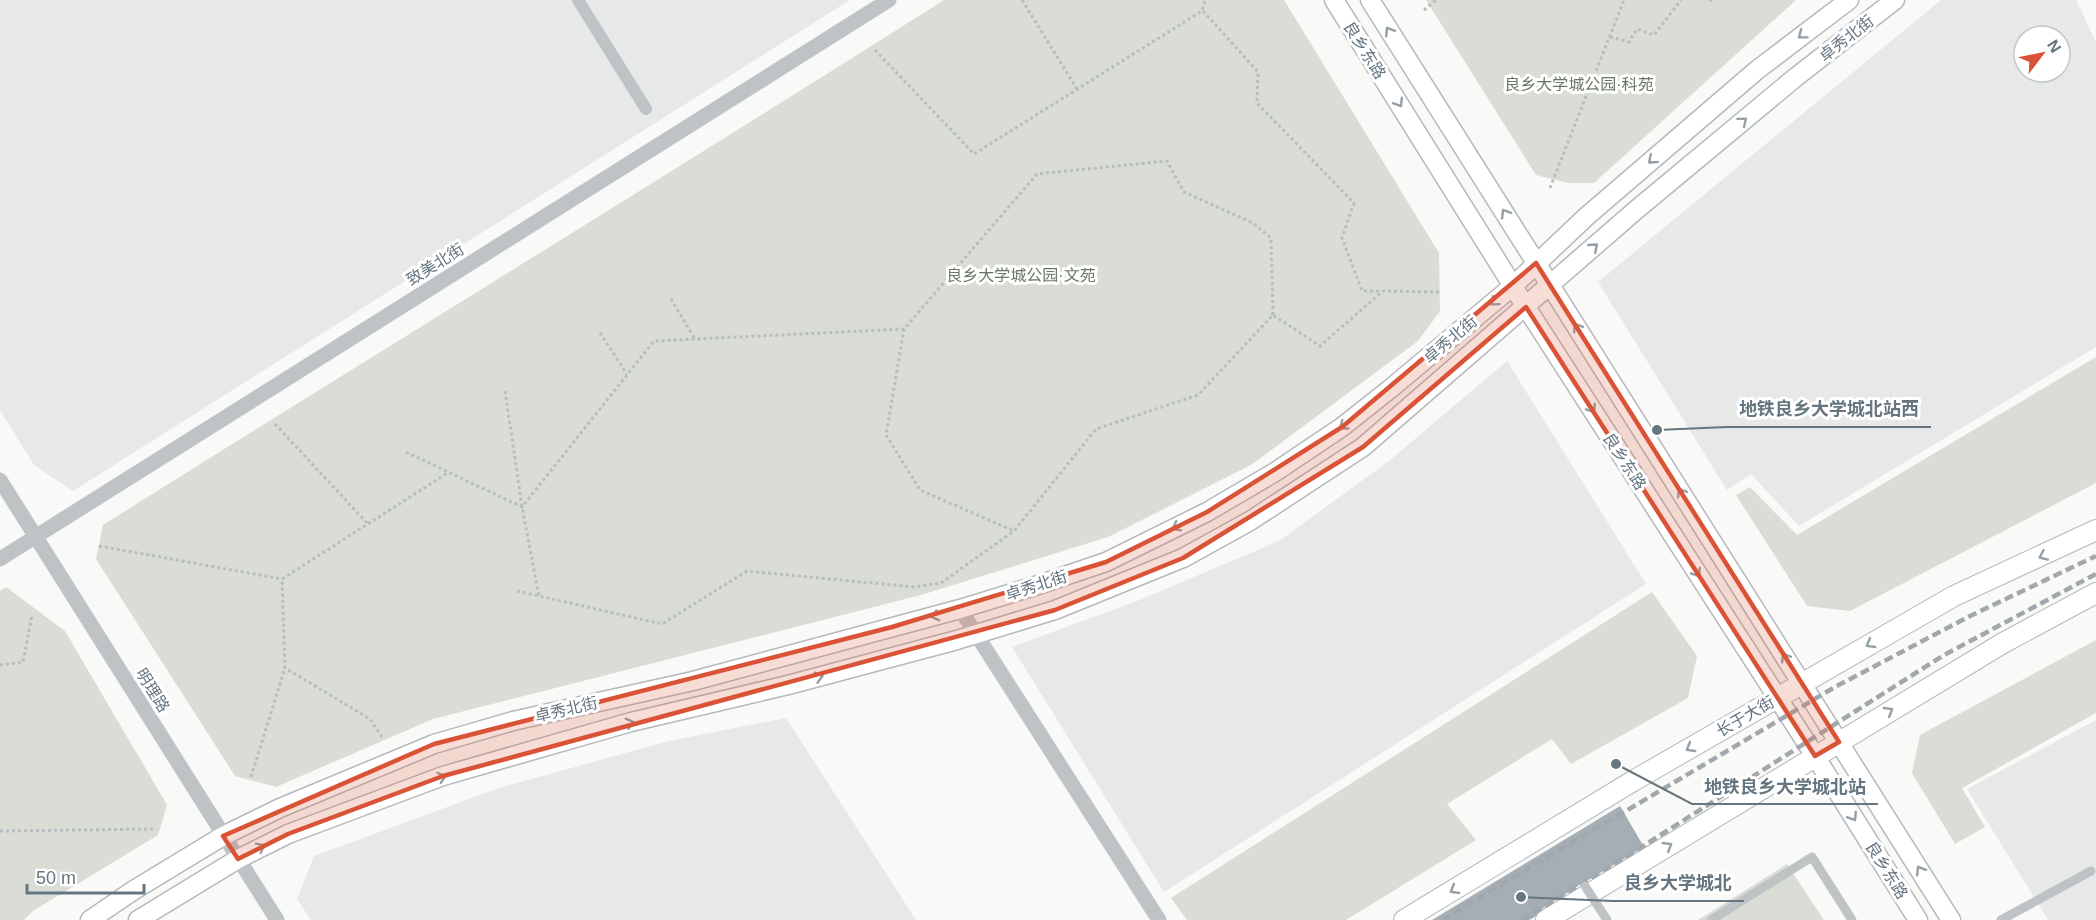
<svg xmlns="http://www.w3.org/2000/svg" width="2096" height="920" font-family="Helvetica,'Noto Sans SC',sans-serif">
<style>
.built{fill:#e7e8e8;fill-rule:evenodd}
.green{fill:#d9ddd6}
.building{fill:#a5aeb4}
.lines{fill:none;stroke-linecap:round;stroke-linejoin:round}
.secondary-casing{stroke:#b3b9bd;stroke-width:21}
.primary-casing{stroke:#b4b9bd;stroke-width:22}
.path{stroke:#b9bdbf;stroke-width:3;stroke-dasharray:3 3;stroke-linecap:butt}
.pedestrian{stroke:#bec3c6;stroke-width:9}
.minor{stroke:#bec3c6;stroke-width:12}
.tertiary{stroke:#bec3c6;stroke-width:15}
.secondary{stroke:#fff;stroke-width:18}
.primary{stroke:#fff;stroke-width:20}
.rail{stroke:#a0a8ad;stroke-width:4.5;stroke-dasharray:9 4.5;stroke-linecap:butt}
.pedestrian-bridge{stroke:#bec3c6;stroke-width:9}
.oneway{stroke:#949fa6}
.marked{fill:#da5336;fill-opacity:0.2;stroke:#da5336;stroke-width:4.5;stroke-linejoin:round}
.labels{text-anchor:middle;stroke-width:6;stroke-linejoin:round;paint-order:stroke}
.street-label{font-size:16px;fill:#667680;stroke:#fff}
.park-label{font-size:16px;fill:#697864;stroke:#fff}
.leader{fill:none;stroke:#667680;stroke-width:2}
.callout-dot{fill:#667680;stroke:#fff;stroke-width:2}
.callout-label{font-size:18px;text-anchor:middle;font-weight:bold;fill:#667680;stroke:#fff;stroke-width:6;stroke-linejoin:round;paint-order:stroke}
</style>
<rect width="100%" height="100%" fill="#f9f9f7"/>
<path class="built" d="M0 0H850L73 491 34 465 0 410Z
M1941 0H2076L2096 42V347L1799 526 1751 474 1727 490 1598 282ZM2024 36H2060V72H2024Z
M1507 361 1646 584 1164 892 1012 647 1137 601 1279 541 1389 461Z
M786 718 916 920H311L297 899 314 856 499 788 669 741Z
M2096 720V920H2048L1967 789Z"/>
<path class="green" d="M944 0H1284L1439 253 1440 311 1418 341 1251 465 1108 537 921 595 433 719 276 787 235 776 96 559 103 525C383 349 665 177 944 0Z
M1426 0H1796L1594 183H1568L1536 175Z
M2096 357V483L1850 611 1807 606 1736 495 1750 487 1797 535Z
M6 587 65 631 167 805 158 835 33 911 24 920H0V591Z
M1652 592 1697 656 1688 698 1571 764 1552 739 1447 804 1476 840 1346 920H1187L1171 898Z
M2096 640V713L1962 788 1985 827 1955 844 1912 773 1920 735Z
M1787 864 1824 920H1698Z"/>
<path class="building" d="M1620 806 1644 847 1588 880 1581 881 1578 886 1540 910 1535 917 1529 920H1432Z"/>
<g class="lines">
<defs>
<path id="secondary" d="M1334 0 1526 307 1815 756 1918 920
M1370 0 1951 920
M90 920 134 890 223 836 280 808 434 744 513 721 693 681 960 609 1035 586 1106 562 1207 512 1275 472 1342 427 1390 389 1513 286 1587 216 1757 70 1849 0
M138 920 238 859 288 834 443 776 631 722 788 685 957 640 1055 610 1183 558 1250 521 1363 447 1636 210 1796 77 1895 0"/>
<path id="primary" d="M1404 920 1633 781 1954 596 2096 530
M1546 920 2003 643 2096 593"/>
</defs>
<use href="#secondary" class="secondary-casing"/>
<use href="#primary" class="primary-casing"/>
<path class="path" d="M1022 0 1077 89
M1709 0H1712
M1424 10 1436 0
M1203 11 1258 72 1257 103 1354 203 1342 238 1362 291H1381
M1610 37 1629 42 1637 29 1654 35 1681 0
M875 50 974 154 1202 11 1205 0
M1550 188 1624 0
M671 299 695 339
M1273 315 1271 238 1253 223 1184 192 1167 161 1037 174 904 329 886 435 920 490 1014 531 1096 429 1198 395 1273 315 1320 346 1383 291 1440 292
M600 333 627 374
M505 391 522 507 539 596
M275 424 367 523
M406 452 522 507 654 341 904 329
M99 546 282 579
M517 591 662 624 747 571 914 587 941 583 1014 531
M0 665 23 662 32 615
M382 737 370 719 285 668 282 579 449 472
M251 777 285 668
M0 831 154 829"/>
<path class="pedestrian" d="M1711 920 1812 857 1852 920
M2001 920 2091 871"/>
<path class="minor" d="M578 0 646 109"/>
<path class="tertiary" d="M0 480 277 920
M0 559 889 0
M960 609 1159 920"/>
<use href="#secondary" class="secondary"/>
<use href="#primary" class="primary"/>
<path class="rail" d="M1442 920 1835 687 1970 616 2096 556
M1522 920 1640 848 1944 655 2096 574"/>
<path class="pedestrian-bridge" d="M1585 886 1607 920"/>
</g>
<defs><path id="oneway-chevron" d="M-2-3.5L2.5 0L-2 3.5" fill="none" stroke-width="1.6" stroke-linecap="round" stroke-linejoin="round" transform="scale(1.5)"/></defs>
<g class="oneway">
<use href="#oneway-chevron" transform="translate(1389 31) rotate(-122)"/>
<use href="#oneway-chevron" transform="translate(1802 35) rotate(143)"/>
<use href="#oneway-chevron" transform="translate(1399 103) rotate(58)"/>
<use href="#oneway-chevron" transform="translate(1743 121) rotate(-40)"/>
<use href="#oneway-chevron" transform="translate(1652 160) rotate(139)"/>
<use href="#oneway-chevron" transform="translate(1505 213) rotate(-122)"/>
<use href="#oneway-chevron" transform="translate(1594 247) rotate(-41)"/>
<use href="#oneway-chevron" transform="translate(1494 302) rotate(140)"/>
<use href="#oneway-chevron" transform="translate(1577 327) rotate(-122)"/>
<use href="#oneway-chevron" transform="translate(1592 409) rotate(57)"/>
<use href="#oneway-chevron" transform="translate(1343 426) rotate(144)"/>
<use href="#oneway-chevron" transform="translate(1681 492) rotate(-122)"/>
<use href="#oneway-chevron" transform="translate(1176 527) rotate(153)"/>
<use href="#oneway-chevron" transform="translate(2043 556) rotate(156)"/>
<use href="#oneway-chevron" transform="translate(1697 573) rotate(57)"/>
<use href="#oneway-chevron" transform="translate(935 616) rotate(165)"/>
<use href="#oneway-chevron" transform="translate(1870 644) rotate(150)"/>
<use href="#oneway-chevron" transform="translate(1785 657) rotate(-122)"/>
<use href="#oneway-chevron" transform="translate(819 677) rotate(-15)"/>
<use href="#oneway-chevron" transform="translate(1889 711) rotate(-31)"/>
<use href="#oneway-chevron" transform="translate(630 723) rotate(-15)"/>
<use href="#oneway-chevron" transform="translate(1690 748) rotate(150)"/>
<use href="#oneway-chevron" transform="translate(442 777) rotate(-18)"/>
<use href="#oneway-chevron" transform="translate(1853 817) rotate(58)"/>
<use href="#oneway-chevron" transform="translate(1668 846) rotate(-31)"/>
<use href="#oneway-chevron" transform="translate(261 847) rotate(-27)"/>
<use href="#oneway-chevron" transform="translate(1920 870) rotate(-122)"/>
<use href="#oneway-chevron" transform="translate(1454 890) rotate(149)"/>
</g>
<path class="marked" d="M1536 263 1839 742 1815 756 1526 307 1363 447 1183 558 1055 610 443 776 288 834 238 859 223 836 434 744 892 627 1106 562 1207 512 1342 427Z"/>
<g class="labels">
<g class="street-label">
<text transform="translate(1846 38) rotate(-38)" y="6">卓秀北街</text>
<text transform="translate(1365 50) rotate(58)" y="6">良乡东路</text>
<text transform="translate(435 264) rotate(-32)" y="6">致美北街</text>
<text transform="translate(1450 339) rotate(-40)" y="6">卓秀北街</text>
<text transform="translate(1625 461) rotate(57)" y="6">良乡东路</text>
<text transform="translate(1036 585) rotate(-18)" y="6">卓秀北街</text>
<text transform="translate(153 690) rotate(58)" y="6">明理路</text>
<text transform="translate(566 709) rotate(-13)" y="6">卓秀北街</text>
<text transform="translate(1745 716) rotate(-30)" y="6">长于大街</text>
<text transform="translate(1887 870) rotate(58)" y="6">良乡东路</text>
</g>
<g class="park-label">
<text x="1579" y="90">良乡大学城公园·科苑</text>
<text x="1021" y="281">良乡大学城公园·文苑</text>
</g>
</g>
<path class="leader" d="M1657 430L1727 427H1931M1616 764L1692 804H1878M1521 897L1612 901H1744"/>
<g class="callout-dot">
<circle cx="1657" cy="430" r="6"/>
<circle cx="1616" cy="764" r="6"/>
<circle cx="1521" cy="897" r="6"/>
</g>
<g class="callout-label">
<text x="1829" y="415">地铁良乡大学城北站西</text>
<text x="1785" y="793">地铁良乡大学城北站</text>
<text x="1678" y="889">良乡大学城北</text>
</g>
<g transform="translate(2042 54) rotate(58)"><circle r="28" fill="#ffffff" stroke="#c2c8cc" stroke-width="1.5"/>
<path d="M0-4.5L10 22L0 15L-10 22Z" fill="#da5336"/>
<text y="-9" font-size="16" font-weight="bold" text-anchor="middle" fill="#667680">N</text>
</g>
<path d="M27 884v9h117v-9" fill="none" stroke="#667680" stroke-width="3"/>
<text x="36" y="884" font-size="18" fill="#667680" stroke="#ffffff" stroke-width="4.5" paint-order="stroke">50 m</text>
</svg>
